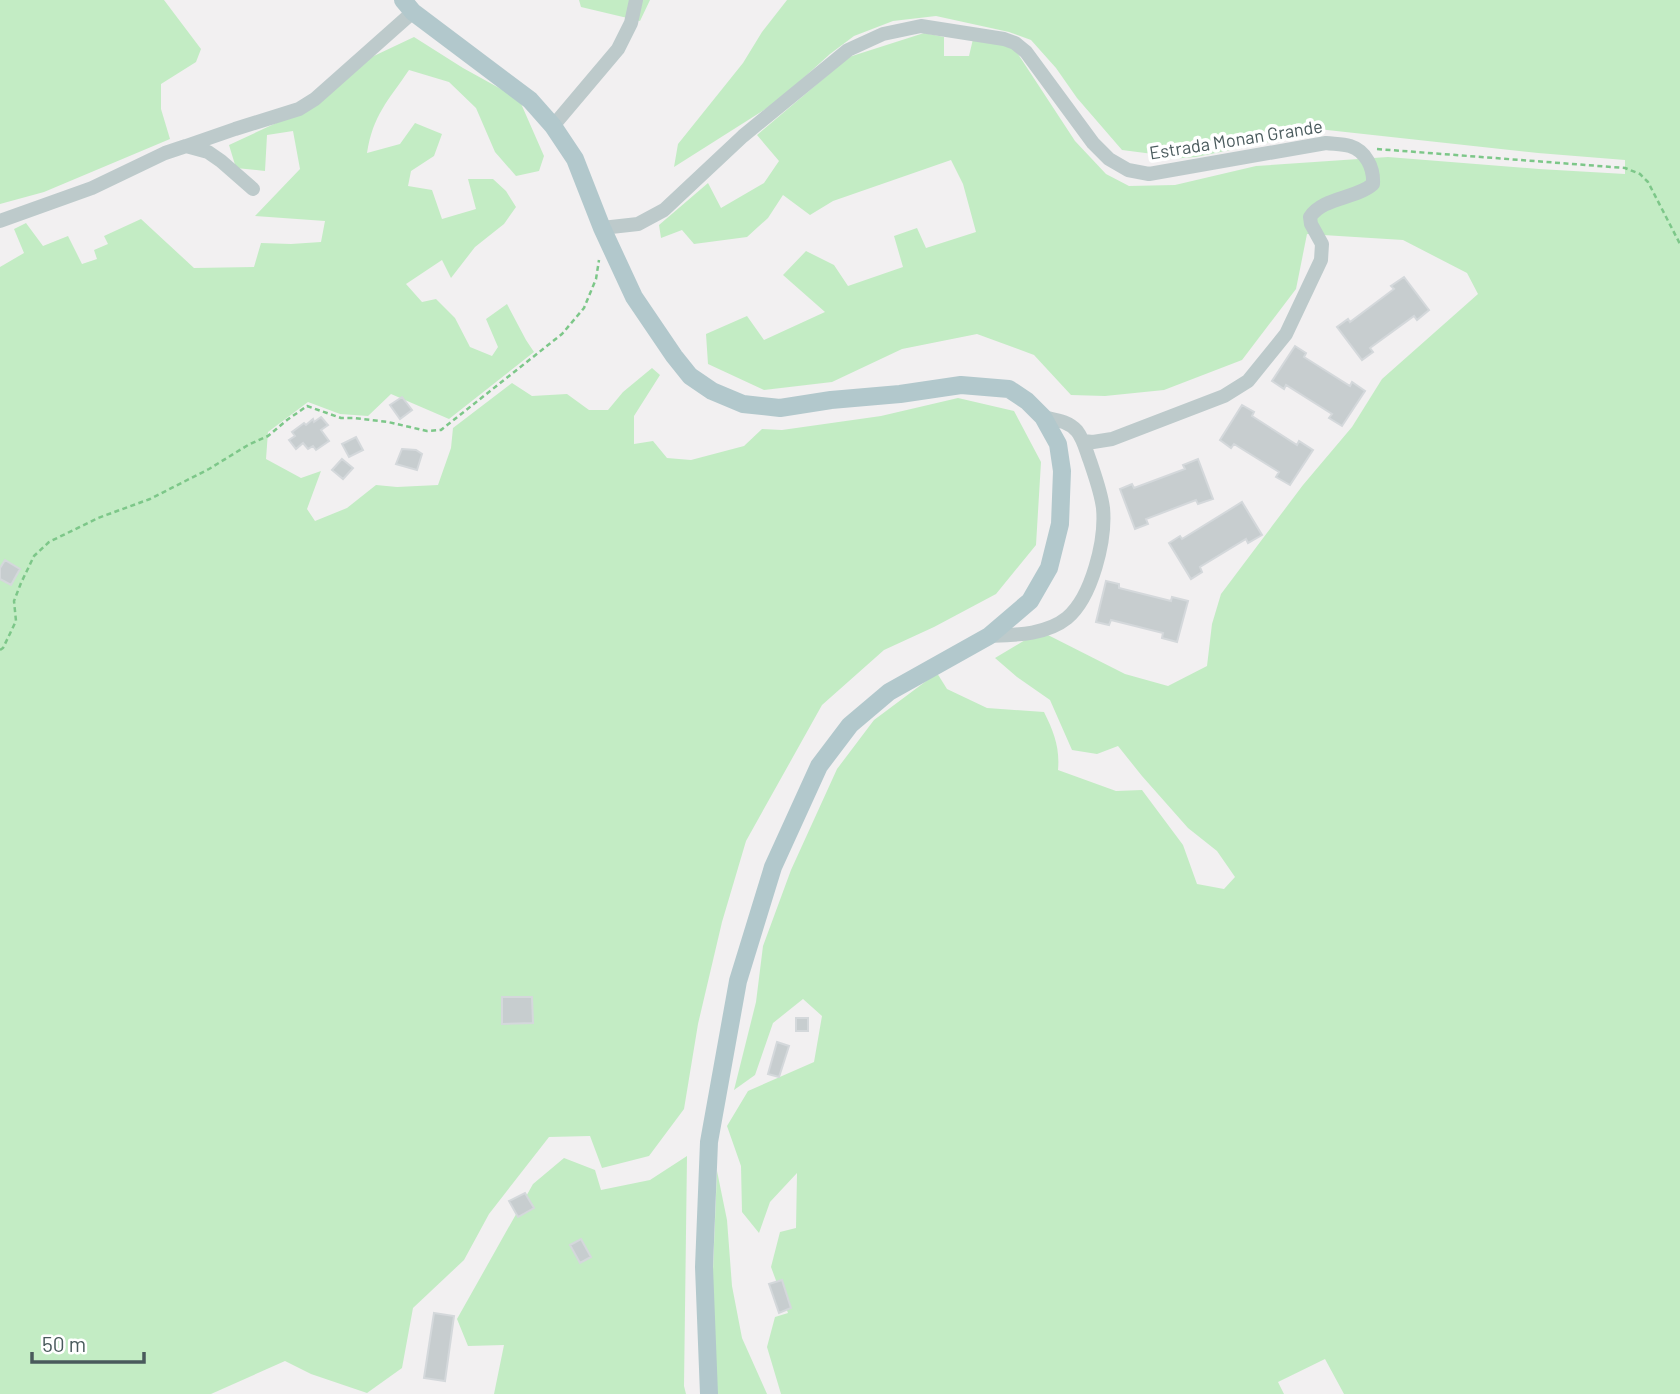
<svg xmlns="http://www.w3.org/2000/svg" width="1680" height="1394" font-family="Barlow,sans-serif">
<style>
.green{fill:#c3ecc4}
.building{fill:#c7cdcf;stroke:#d4d8db;stroke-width:2}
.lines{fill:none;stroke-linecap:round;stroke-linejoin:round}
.path{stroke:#7dc789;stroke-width:2.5;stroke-dasharray:5 3.5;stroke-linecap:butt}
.minor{stroke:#bdcacb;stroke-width:14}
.major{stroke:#b2c8cc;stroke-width:18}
.labels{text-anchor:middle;stroke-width:7;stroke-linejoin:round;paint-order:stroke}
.street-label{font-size:18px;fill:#495a5c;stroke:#fff}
</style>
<rect width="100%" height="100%" fill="#f2f0f1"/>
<path class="green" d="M0 0H164L201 49 196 62 161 84V109L170 139 44 192 0 204Z
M579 0H650L640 21 581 7Z
M787 0H1680V1394H1344L1325 1359 1278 1382 1284 1394H781L767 1347 775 1317 788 1313 771 1267 780 1232 796 1228 797 1173 770 1202 759 1233 742 1212 741 1166 727 1126 748 1091 814 1062 822 1016 803 999 773 1023 755 1075 734 1090 756 1002 763 946 791 870 837 769 874 720 937 673 947 689 987 708 1044 712C1054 732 1060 748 1058 770L1116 791 1142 790 1183 845 1197 884 1224 889 1235 877 1217 851 1188 828 1142 776 1118 746 1097 754 1072 750 1050 700 1017 677 995 658 1040 631 1125 674 1168 686 1207 666 1212 624 1221 594 1303 485 1352 427 1382 379 1478 294 1467 273 1403 240 1307 234 1296 289 1242 360 1164 390 1105 396 1071 395 1034 355 977 334 902 349 832 382 764 390 708 364 706 334 747 316 764 340 825 312 783 275 806 251 834 265 848 286 903 267 894 236 917 228 926 248 976 232 963 184 951 160 833 201 810 215 783 195 768 218 747 237 694 244 682 230 661 238 659 225 708 183 721 208 764 183 779 161 757 135 849 57 924 33 944 37V56H969L973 39 1012 45 1075 141 1106 174 1129 186 1175 185 1256 166 1388 157 1539 169 1625 174V160L1538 153 1318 129 1269 142 1196 157 1170 159 1153 154 1122 150 1077 98 1056 68 1031 40 1009 32 936 16 893 21 854 36 830 54 778 101 674 167 678 144 743 63 762 32Z
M414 37 463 68 519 99 544 156 539 171 516 176 495 152 476 108 449 82 409 70C388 101 373 115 367 153L400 144 415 123 442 134 434 156 411 171 408 186 432 190 442 219 476 209 468 179H493L506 191 516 207 504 224 475 247 451 278 442 260 406 284 422 302 436 299 455 318 470 347 492 356 498 347 486 319 507 304 526 340 534 352 449 419 391 394 368 416 340 414 308 402 268 432 266 459 301 478 321 471 307 509 315 521 347 508 376 485 397 487 438 485 451 448 453 428 512 383 532 396 567 394 589 410H608L623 392 652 368 660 375 634 416V444L653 441 667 458 691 460 744 446 762 429 782 430 881 416 958 398 1014 411 1041 462 1036 545 996 594 934 627 884 650 822 705 746 841 722 922 698 1024 684 1109 649 1156 602 1168 590 1136 549 1137 489 1214 464 1260 413 1308 402 1368 367 1393 311 1374 285 1361 211 1394H0V267L24 253 14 229 26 223 43 246 68 236 82 264 97 259 94 250 108 244 104 236 141 219 194 268 254 267 261 243 291 244 321 242 325 221 255 216 300 169 293 131 267 135 265 171 236 168 229 145 287 118 359 63Z
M687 1156 684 1386 686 1394H494L504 1345 468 1346 457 1319 533 1184 564 1158 595 1170 601 1190 650 1180Z
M717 1171 727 1220 732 1286 742 1338 767 1394H713L712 1294Z"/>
<path class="building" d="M1404 277 1429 310 1417 320 1414 316 1370 348 1373 352 1362 360 1337 327 1348 319 1350 322 1394 289 1391 286Z
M1295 346 1306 353 1304 357 1350 386 1352 382 1365 391 1342 426 1329 418 1332 414 1286 385 1284 389 1272 381Z
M402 397 412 410 400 419 390 405Z
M1242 405 1254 412 1252 416 1297 445 1299 441 1313 450 1290 485 1276 477 1279 472 1234 444 1231 448 1220 440Z
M321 417 328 425 321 430 329 441 316 450 313 446 308 449 303 443 296 449 289 440 295 436 292 432 304 423 306 425 313 419 314 422Z
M356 437 363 450 349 457 342 444Z
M402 449 416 450 422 454 417 470 396 464Z
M342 459 353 468 343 479 332 470Z
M1198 459 1213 499 1198 504 1196 500 1146 519 1148 524 1135 529 1120 489 1132 484 1134 488 1185 469 1183 465Z
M1242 502 1262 535 1248 543 1246 539 1200 567 1202 572 1191 579 1169 543 1180 536 1182 539Z
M5 560 20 569 11 585 0 579V568Z
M1106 581 1119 584V588L1171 601 1172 597 1188 601 1177 642 1162 638 1163 633 1111 620 1109 625 1096 622Z
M502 997H532L533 1023 502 1024Z
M796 1018H808V1031H796Z
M777 1042 789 1046 779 1077 768 1074Z
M525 1193 534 1208 518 1217 509 1201Z
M581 1239 591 1257 580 1263 570 1245Z
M782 1280 791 1308 779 1313 769 1284Z
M434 1313 454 1316 445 1381 424 1378Z"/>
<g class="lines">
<path class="path" d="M1377 149 1625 168 1640 174 1648 182 1680 244
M0 650 3 648 16 621 14 601 21 583 34 556 49 542 98 518 150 499 209 469 248 445 268 436 287 420 307 406 341 418H354L388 422 427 431 441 430 562 334 584 308 596 279 599 260"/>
<path class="minor" d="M553 126 618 49 631 23 636 0
M186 146 235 129 299 109 315 99 413 12
M0 221 92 188 165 153 186 146 208 152 221 161 253 189
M602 228 638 224 664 210 743 136 848 50 883 34 921 26 1004 39 1015 43 1026 52 1093 143 1109 159 1128 170 1149 174 1326 143C1334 144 1343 144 1350 146 1366 151 1374 168 1373 184 1356 199 1323 197 1310 217L1311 224 1322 244 1321 260 1286 334 1248 381 1224 396 1112 439 1093 442 1083 441
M989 636C1014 635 1046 635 1067 618 1092 597 1106 540 1103 508 1101 492 1095 476 1090 461 1086 451 1084 440 1077 431 1068 421 1056 420 1043 417"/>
<path class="major" d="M403 0 413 12 530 100 553 126 575 159 602 228 634 297 674 356 690 376 712 391 743 404 780 408 831 400 900 394 961 385 1009 389 1027 401 1043 417 1058 444 1062 471 1060 524 1049 568 1030 601 989 636 889 692 850 725 819 766 773 867 738 981 709 1142 704 1267 709 1394"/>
</g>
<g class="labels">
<g class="street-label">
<text transform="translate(1236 140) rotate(-9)" y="6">Estrada Monan Grande</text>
</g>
</g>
<path d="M32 1352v10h112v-10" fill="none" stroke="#495a5c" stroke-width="3.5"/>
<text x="42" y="1352" font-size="21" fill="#495a5c" stroke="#ffffff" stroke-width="5" paint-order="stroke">50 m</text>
</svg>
